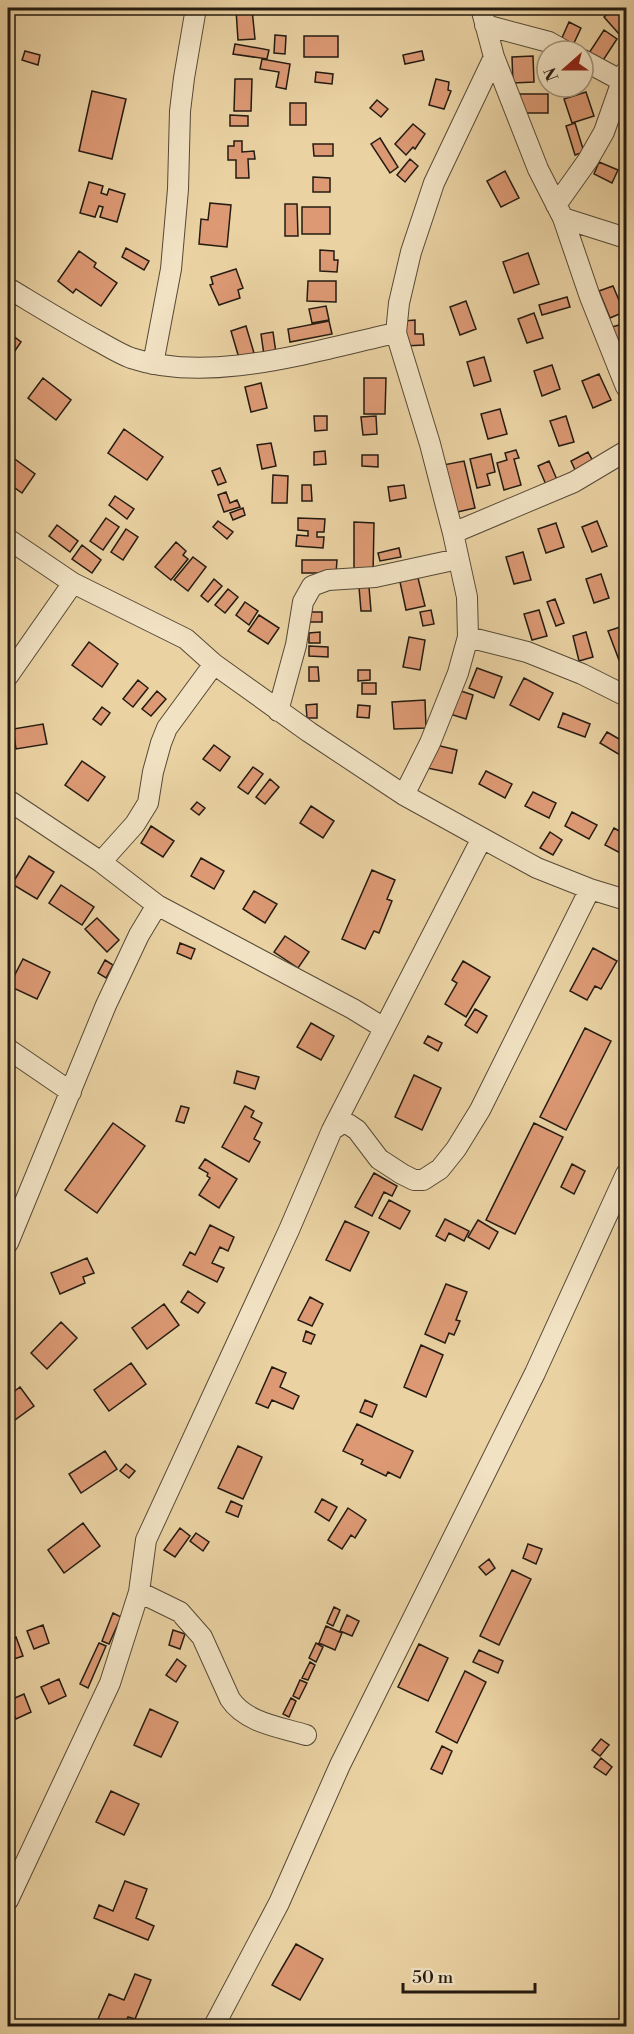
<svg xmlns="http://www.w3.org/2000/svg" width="634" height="2034" font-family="'Libre Bodoni',serif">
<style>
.building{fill:#dc9974;stroke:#241b11;stroke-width:1.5}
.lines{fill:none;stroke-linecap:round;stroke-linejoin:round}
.minor-casing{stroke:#564936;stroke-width:22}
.minor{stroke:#f1e2c3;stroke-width:20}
</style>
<rect width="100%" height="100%" fill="#ead2a3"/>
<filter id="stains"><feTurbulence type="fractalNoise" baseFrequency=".00333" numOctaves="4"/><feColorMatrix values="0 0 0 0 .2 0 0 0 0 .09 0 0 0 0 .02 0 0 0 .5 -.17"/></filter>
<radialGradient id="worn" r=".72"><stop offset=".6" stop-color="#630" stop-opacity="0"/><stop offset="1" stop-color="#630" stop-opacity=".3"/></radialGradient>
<path class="building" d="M615 8 626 18V28L619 34 604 17Z
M252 9 255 39 238 40 236 10Z
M569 22 581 28 573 45 561 40Z
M604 30 617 39 602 62 589 53Z
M275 35 286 36 285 54 274 53Z
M304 36H338V57H304Z
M235 44 269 50 267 59 233 54Z
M25 51 40 55 38 65 22 60Z
M422 51 424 60 405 64 403 55Z
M533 56 534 82 513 83 512 57Z
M262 59 290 64 286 89 276 87 279 72 260 69Z
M316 72 333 74 332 84 315 82Z
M235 79H252L251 111H234Z
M436 79 449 82 448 90 451 91 444 109 429 105Z
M559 87H575L576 92 561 96Z
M92 91 126 99 112 159 79 151Z
M586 92 594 116 572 123 564 99Z
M520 94H548V113H519Z
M377 100 388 109 381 117 370 108Z
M290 103H306V125H290Z
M230 115 248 116V126H230Z
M575 123 584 152 575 155 566 126Z
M413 124 425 134 415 149 413 147 406 155 395 144Z
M380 138 398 167 390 173 371 144Z
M234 141H242V152L254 151 255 159H248L249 178H236V160H228V146H234Z
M313 144H333V156H314Z
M410 159 418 166 405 182 397 175Z
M599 162 618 170 612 183 594 174Z
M505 171 519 198 501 207 487 181Z
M313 177 330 178V192H313Z
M89 182 103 186 101 193 107 195 109 189 125 194 117 222 100 217 103 207 99 206 95 217 80 213Z
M210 203 231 205 227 247 199 244 201 219 208 220Z
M285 204H297L298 236H285Z
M302 207H330V234H302Z
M126 248 149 261 144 270 122 257Z
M320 250 334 251V260H338L337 272 320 271Z
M79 251 96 263 94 267 117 283 101 306 76 289 73 293 58 281Z
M528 253 539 284 514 293 503 262Z
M236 269 243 288 238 290 240 298 219 305 210 285 213 284 211 277Z
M308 281H336V302L307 301Z
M613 286 624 312 610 318 599 291Z
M567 297 570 307 542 315 539 305Z
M466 301 476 329 460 335 450 307Z
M326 306 329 320 312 323 309 309Z
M534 313 543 338 527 343 518 319Z
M415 320V334H423L424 345 405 346 404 321Z
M329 321 332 334 290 342 288 329Z
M626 323V371L612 327Z
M246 326 254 353 239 358 231 331Z
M8 332 21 342 8 361Z
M273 332 276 353 264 355 261 334Z
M484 357 491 381 474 386 467 362Z
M552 365 560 389 542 396 534 371Z
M599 374 611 400 593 408 582 381Z
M43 378 71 400 56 420 28 398Z
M364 378H386L385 414H364Z
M261 383 267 408 251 412 245 387Z
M500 409 507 434 488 439 481 414Z
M314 416H327V430L315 431Z
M376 416 377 434 363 435 361 417Z
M566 416 574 442 559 446 550 421Z
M124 429 163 457 147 480 108 453Z
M271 443 276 466 262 469 257 445Z
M516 450 519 458 514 459 521 485 504 490 497 463 507 460 505 453Z
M325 451 326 464 314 465V452Z
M588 452 595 465 577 474 571 461Z
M8 454 35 474 22 493 8 483Z
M491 454 495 472 487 474 490 485 477 488 470 459Z
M362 455H378V467L362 466Z
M464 461 475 508 453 513 443 465Z
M549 461 558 482 547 487 538 466Z
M220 468 226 482 218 485 212 471Z
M273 475 288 476 287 503H272Z
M302 485H311L312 501H302Z
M404 485 406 498 390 501 388 487Z
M226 492 230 503 237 500 240 507 224 512 218 495Z
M115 496 134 509 127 519 109 505Z
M243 508 245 515 233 520 230 513Z
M106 518 119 527 103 550 90 541Z
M298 518 325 519 324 532H317V537H324L323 548 296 546 297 535 308 536V531L298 530Z
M218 521 233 532 227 539 213 527Z
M597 521 607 546 592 552 582 527Z
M354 522 374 523 373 576 354 575Z
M556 523 564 547 546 553 538 529Z
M57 525 78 541 70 552 49 536Z
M126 529 138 537 123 560 111 552Z
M176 542 186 551 183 555 188 559 171 580 155 567Z
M82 545 101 560 92 573 72 559Z
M399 548 401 557 380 561 378 553Z
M523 552 531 580 514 584 506 557Z
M193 557 206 567 188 591 174 580Z
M302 560H337L336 573H302Z
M601 574 609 598 594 603 586 579Z
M418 578 425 606 406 610 400 582Z
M214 579 222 586 208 602 201 596Z
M359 587H369L371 611H361Z
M228 589 238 597 225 613 215 605Z
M555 599 564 623 556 626 547 602Z
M245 602 258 611 249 625 236 615Z
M431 610 434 624 423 626 420 612Z
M539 610 547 636 532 640 524 614Z
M310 612H322V622H310Z
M259 615 279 628 268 644 248 631Z
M626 625V658L619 660 608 631Z
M320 632V643H309V633Z
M586 632 593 657 579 661 573 636Z
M409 637 425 640 420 670 403 667Z
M89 642 118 664 102 687 72 665Z
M309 646 328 647V657L309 656Z
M309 667H318L319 681H309Z
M477 668 502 677 494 698 469 688Z
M358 670H370V680L358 681Z
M524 678 553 693 539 720 510 705Z
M138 680 148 688 133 707 123 699Z
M362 683H376V694H362Z
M458 690 473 695 466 719 450 714Z
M157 691 166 699 151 716 142 709Z
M425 700 426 728 394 729 392 702Z
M317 704V718H307L306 705Z
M358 705 370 706 369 718 357 717Z
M102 707 110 713 101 725 93 719Z
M563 713 590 724 585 737 558 727Z
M43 724 47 744 16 749 13 729Z
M607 732 626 743 625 758 600 743Z
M432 744 457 750 452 773 427 768Z
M214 745 230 757 220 771 203 759Z
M82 761 105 777 88 801 65 785Z
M253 767 263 774 248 794 238 787Z
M486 771 512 784 505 798 479 784Z
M270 779 279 787 265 804 256 797Z
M533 792 556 803 549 818 525 806Z
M197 802 205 808 199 815 191 809Z
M311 806 334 821 323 838 300 823Z
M572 812 597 825 589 839 565 826Z
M151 826 174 841 163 857 141 843Z
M614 828 626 835V856L605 845Z
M550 832 562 840 553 855 540 848Z
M29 856 54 872 37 899 12 884Z
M201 858 224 871 214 889 191 876Z
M372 870 395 880 387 899 392 901 379 933 374 931 365 949 342 939Z
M61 885 94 907 82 925 49 903Z
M254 891 277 904 265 923 243 909Z
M97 918 119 940 107 952 85 929Z
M285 936 309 952 298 968 274 952Z
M180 943 195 949 191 959 177 953Z
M593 948 617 961 601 989 595 986 587 1000 570 991Z
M23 959 50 972 37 999 9 986Z
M105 960 113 965 106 978 98 973Z
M463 961 490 977 466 1017 445 1004 457 983 452 980Z
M475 1009 487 1016 477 1033 465 1025Z
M311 1023 334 1036 321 1060 297 1047Z
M585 1028 611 1041 566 1130 540 1117Z
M428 1036 442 1043 438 1051 424 1043Z
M237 1071 259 1077 255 1089 234 1083Z
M414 1075 441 1088 422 1130 395 1117Z
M181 1106 189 1108 184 1123 176 1121Z
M245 1106 254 1111 251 1117 262 1123 254 1139 260 1142 249 1162 222 1147Z
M113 1123 145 1146 97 1213 65 1190Z
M534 1123 563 1137 515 1234 486 1220Z
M205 1159 237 1179 219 1208 199 1195 210 1178 207 1176 208 1173 199 1168Z
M572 1164 585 1171 574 1194 561 1187Z
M374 1173 397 1186 392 1196 384 1192 372 1216 355 1207Z
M389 1200 410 1211 400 1229 379 1218Z
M445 1219 469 1231 464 1241 449 1233 445 1241 436 1236Z
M478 1220 498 1232 489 1249 468 1237Z
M345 1221 369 1232 350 1271 326 1260Z
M210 1225 234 1237 228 1251 220 1247 212 1263 224 1268 217 1282 183 1265 190 1252 195 1255Z
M87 1258 94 1273 83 1277 85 1283 60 1294 51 1273Z
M446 1284 467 1292 456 1320 460 1321 454 1335 449 1333 445 1343 425 1334Z
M188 1291 205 1303 198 1313 181 1302Z
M310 1297 323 1304 312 1326 298 1320Z
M164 1304 179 1325 147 1349 132 1328Z
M61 1322 77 1338 47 1369 31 1353Z
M306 1331 315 1335 311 1344 303 1341Z
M421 1345 443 1355 426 1397 404 1387Z
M131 1363 146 1384 109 1411 94 1390Z
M272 1367 286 1373 280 1387 299 1396 293 1409 272 1400 268 1408 256 1403Z
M20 1387 34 1406 8 1425V1396Z
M365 1400 377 1405 372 1417 360 1412Z
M357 1424 413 1451 400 1478 388 1472 386 1476 361 1464 363 1460 343 1451Z
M238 1446 262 1457 243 1499 218 1488Z
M105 1451 117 1469 81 1493 69 1474Z
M126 1464 135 1471 129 1478 120 1471Z
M322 1499 337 1507 329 1521 315 1512Z
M231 1501 242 1506 238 1517 226 1512Z
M348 1508 366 1520 355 1538 351 1535 342 1549 328 1540Z
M83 1523 100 1546 64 1573 48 1550Z
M180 1528 190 1536 175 1557 164 1550Z
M196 1533 209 1542 203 1551 190 1541Z
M528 1544 542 1549 536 1564 523 1558Z
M489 1559 495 1568 486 1575 479 1567Z
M512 1570 531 1579 499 1645 480 1636Z
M334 1607 340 1610 333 1626 327 1623Z
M113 1613 121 1617 109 1644 102 1641Z
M347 1615 359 1621 352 1636 340 1631Z
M43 1625 49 1643 34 1649 27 1631Z
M326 1626 342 1633 335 1650 319 1643Z
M173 1630 185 1634 180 1649 169 1645Z
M16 1637 23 1656 8 1661V1640Z
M99 1643 106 1646 88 1688 80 1684Z
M316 1643 323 1647 316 1662 309 1658Z
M419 1644 448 1658 428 1701 398 1687Z
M479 1650 503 1661 498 1673 473 1662Z
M177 1659 186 1666 176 1682 166 1675Z
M310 1662 315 1665 308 1680 302 1678Z
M465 1671 486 1682 457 1743 436 1732Z
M59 1679 66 1696 49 1704 41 1687Z
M300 1680 307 1683 299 1699 293 1696Z
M24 1694 31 1712 16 1719 8 1701Z
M291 1698 296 1701 289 1717 283 1714Z
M150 1709 178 1722 161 1757 134 1745Z
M601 1739 609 1745 600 1756 592 1750Z
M442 1746 452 1751 442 1774 431 1769Z
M601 1758 612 1767 606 1775 594 1767Z
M111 1791 139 1804 124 1835 96 1822Z
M125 1881 147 1889 136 1918 154 1926 148 1940 94 1918 99 1905 113 1911Z
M296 1944 323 1959 300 2000 272 1985Z
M135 1974 151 1980 135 2019 128 2017 124 2026H116L98 2019 109 1994 124 2000Z"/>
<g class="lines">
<defs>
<path id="minor" d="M481 8 494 57 538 169 563 218 590 297 626 387
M485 25 549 42 565 51
M583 60 622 81 626 71
M556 205 588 160 604 132 622 81
M563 218 626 238
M8 288C38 306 67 324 98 341 109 347 120 354 131 358 211 385 316 350 396 333
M153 364 171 269 178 189 180 111 184 78 196 8
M453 533 574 482 626 451
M8 539 73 583 186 639 214 664 309 732 404 795 482 838 332 1130 289 1230 146 1540 139 1592 110 1683 8 1900
M468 637 527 652 582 674 626 696
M8 676 73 583
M278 711 296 645 303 602 312 586 328 580 375 577 458 559
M404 795 430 743 458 673 468 637 467 597 453 533 430 444 396 333 399 303 411 252 434 183 494 57
M8 800 101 862 157 905 353 1009 384 1028
M482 838 537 868 590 889 626 900
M101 862 135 824 148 803 153 772 161 743 167 728 214 664
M8 1049 71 1092
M332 1130 341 1124H348L357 1130 379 1159 402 1174 414 1180H423L440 1169 456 1149 480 1110 590 889
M8 1243 106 1005 139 935 157 905
M139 1592 180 1612 202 1637 230 1699C246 1723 280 1727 306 1735
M214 2026 279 1903 340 1765 535 1373 626 1174"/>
</defs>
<use href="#minor" class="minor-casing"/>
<use href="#minor" class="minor"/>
</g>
<rect width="634" height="2034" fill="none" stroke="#ead2a3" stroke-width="30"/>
<rect x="9" y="9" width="616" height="2016" fill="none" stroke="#241b11" stroke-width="3"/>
<rect x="15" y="15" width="604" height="2004" fill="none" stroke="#241b11" stroke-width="1.5"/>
<g transform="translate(565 69) rotate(249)"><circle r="28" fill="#f1e2c3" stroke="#9f927c" stroke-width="1.5"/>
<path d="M0-4.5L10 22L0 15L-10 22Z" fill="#8f2418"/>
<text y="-9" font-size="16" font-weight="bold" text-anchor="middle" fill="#241b11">N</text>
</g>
<path d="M403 1983v9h132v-9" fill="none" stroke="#241b11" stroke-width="3"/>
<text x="412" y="1983" font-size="18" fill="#241b11" stroke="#f1e2c3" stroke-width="4.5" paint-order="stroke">50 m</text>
<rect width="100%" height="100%" filter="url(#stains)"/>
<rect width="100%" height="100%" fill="url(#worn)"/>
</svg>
